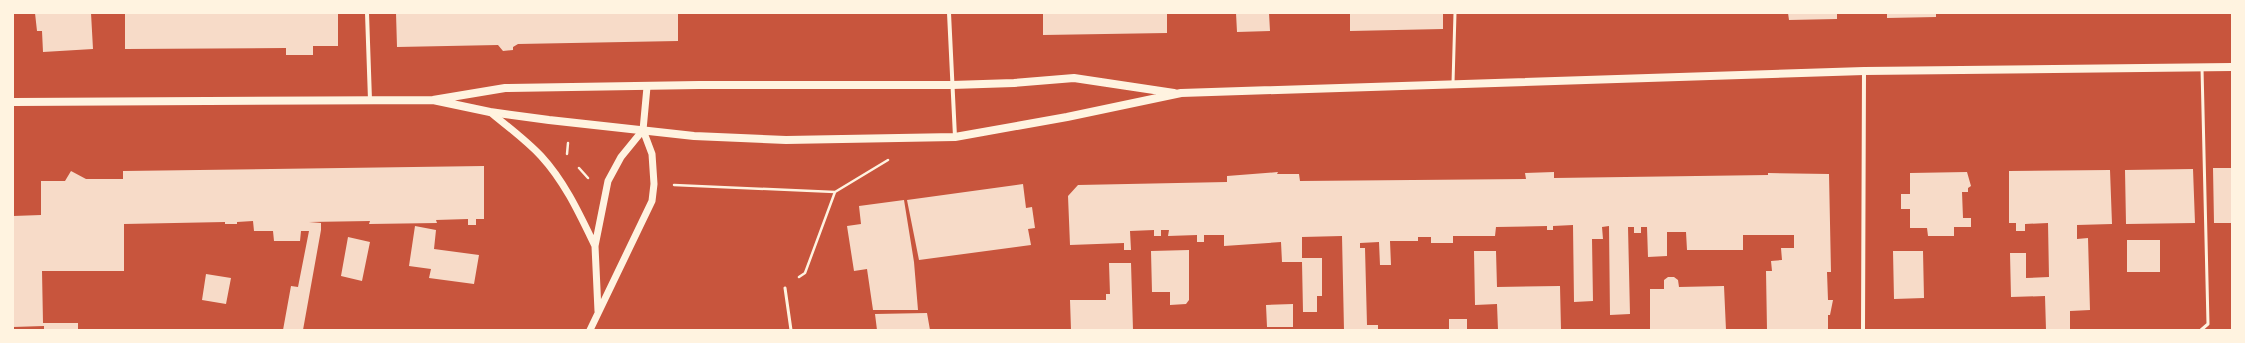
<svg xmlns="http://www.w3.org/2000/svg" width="2245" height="343" font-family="Manrope,sans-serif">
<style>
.building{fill:#f7dbc8}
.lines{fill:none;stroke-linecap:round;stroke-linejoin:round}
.path{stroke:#fff3e0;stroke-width:2.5}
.service{stroke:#fff3e0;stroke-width:3}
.minor{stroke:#fff3e0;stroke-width:4}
.tertiary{stroke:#fff3e0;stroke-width:7}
.secondary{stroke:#fff3e0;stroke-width:8}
</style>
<rect width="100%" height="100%" fill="#c8553d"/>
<path class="building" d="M35 13H91L93 49 43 52 42 31H37Z
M125 13H338V46H313V55H286V48L125 49Z
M396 13H678V41L518 44 513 47V50L503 51 498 45 397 47Z
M1043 13H1167V33L1043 35Z
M1236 13H1269L1270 31 1237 32Z
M1350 13H1443V29L1350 31Z
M1788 13H1837V19L1789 20Z
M1887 13H1936V17L1887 18Z
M484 166V219H476V225H468V219L436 220 437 223 369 224 370 221 309 222 321 223V230L303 330H283L291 286 298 287 309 231H301L300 241H274L273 231H254L253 221 237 222V224H225V222L124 224V271H42L43 323H78V330H44V326L13 327V216L41 215V181H65L71 171 86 179H123V171Z
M2213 168H2232V223H2214Z
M2193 169 2195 223 2126 224 2125 170Z
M2110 170 2112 224 2077 225V239L2088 238 2090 310 2070 311V330H2046L2045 296 2011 297 2010 253H2026V278L2049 277 2048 223 2025 224V231H2016V223H2009V171Z
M1278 172 1277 174H1299L1300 181 1526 179 1525 173 1554 172V178L1768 175V173L1829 174 1831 272H1827L1828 300H1833L1830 315H1828V330H1767L1766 271H1772L1771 261 1782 260 1781 248H1794V235H1743V250H1687L1686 232H1667V256L1648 257 1647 227H1641V233H1634V227H1628L1630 314 1610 315 1609 226 1602 227 1603 239H1592L1593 301 1574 302 1573 225 1553 226V230H1547V226L1496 227 1495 236H1453V243H1431V237H1418V241H1390L1391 265H1380L1379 242 1360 243V248H1365L1367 325H1378V330H1344L1342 236 1302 237V258H1322V296H1317V312H1303L1302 262H1282L1281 242 1224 246V235H1204V242H1197V235L1168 236 1169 230H1161V236H1154V230L1130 231 1131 250H1124V243L1070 245 1068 196 1078 185 1227 182V176Z
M1967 172 1971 186 1968 188V192H1962L1963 218H1971V227H1954V236H1928L1927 228H1910V209H1901V194H1910V173Z
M1023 184 1026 208 1032 207 1035 228 1028 229 1031 245 919 260 907 200Z
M904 200 914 262 918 310H873L867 269 854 271 847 226 861 224 859 206Z
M415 226 436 230 434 249 479 255 474 284 429 278 431 269 409 266Z
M348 237 370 242 362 281 341 276Z
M2127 240H2160V272H2127Z
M1189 250V300L1186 304 1170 305V292H1152L1151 251Z
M1474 251H1496L1497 287 1560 286 1561 330H1498L1497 304 1475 305Z
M1893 251H1923L1924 298 1894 299Z
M1109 263H1131L1133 330H1071L1070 300H1106V294H1110Z
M206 274 231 278 226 304 202 300Z
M1668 277H1674L1678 280 1679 287 1724 286 1726 330H1650V289H1664V280Z
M1293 304V327H1267L1266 305Z
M927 313 930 330H877L875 314Z
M1449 319H1467V330H1449Z"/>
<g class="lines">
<path class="path" d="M567 154 568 143
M579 168 588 178
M674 185 835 192 888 160
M799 277 805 273 835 192"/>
<path class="service" d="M1453 83 1455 13
M785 288 791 330
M2201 330 2208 324 2202 68"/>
<path class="minor" d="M367 13 370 100
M949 13 955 137
M1863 330 1864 71"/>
<path class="tertiary" d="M490 112C507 126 526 140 541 156 565 182 580 215 595 246
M598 311 595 246 608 181 621 157 643 130
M590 330 652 201 654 184 652 154 643 130 647 87"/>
<path class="secondary" d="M433 100 490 112 549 120 694 136 786 140 955 137 1067 117 1181 93 1864 71 2232 67
M13 102 433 100 505 88 699 85H952L1014 83 1074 78 1174 93"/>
</g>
<rect width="2245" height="343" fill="none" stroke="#fff3e0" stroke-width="28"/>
</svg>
